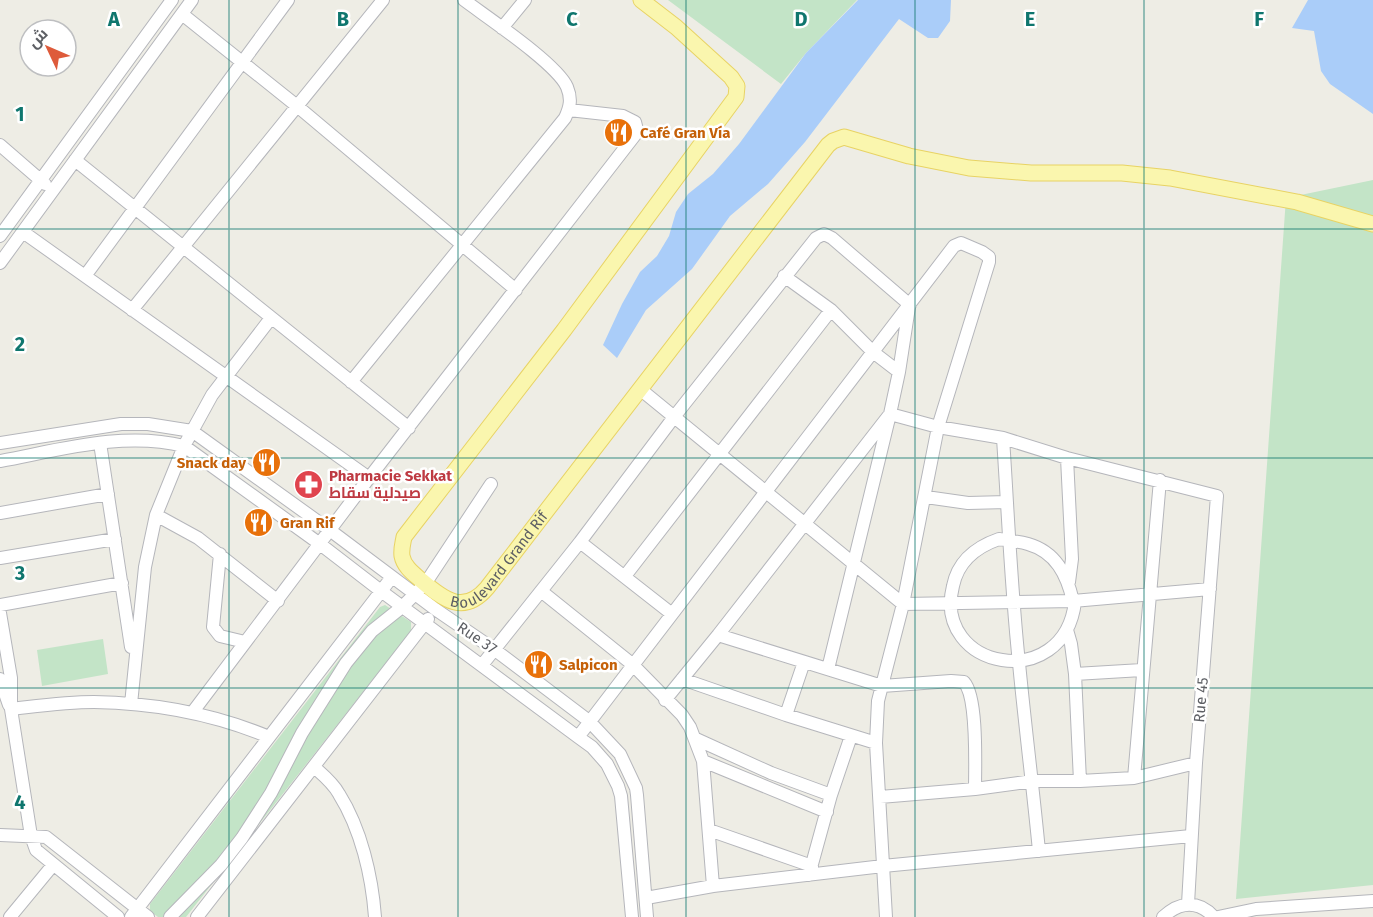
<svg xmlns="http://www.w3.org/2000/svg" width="1373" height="917" font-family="'Fira Sans',Cairo,sans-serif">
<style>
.green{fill:#c3e4c7}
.water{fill:#aacdf9}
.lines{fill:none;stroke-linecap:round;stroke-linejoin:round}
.minor-casing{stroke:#b5b6bb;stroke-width:14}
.major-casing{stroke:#e8d364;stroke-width:17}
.minor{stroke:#fff;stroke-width:12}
.major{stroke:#faf6ae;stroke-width:15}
.grid{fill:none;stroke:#0f766e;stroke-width:1.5;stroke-opacity:0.55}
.labels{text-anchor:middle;stroke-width:5;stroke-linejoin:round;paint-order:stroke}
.food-label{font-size:15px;font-weight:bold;fill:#c56008;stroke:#fff;text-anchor:start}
.health-label{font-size:15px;font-weight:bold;fill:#be3a42;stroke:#fff;text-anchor:start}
.street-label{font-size:15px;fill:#5d5f64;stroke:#fff}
.grid-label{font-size:20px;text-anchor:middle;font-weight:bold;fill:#0f766e;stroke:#fff;stroke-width:5;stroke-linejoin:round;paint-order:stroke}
</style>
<rect width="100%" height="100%" fill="#eeede5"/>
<path class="green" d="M668 0H857L806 53 781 84Z
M1373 180V885L1236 899 1286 198Z
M385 605 411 622V631L186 917H158L150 911V904L380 607Z
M103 639 108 674 42 686 37 650Z"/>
<path class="water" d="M858 0H951L950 21 938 38H928L899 19 805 142 768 184 730 216 692 269 646 310 617 358 603 345 622 304 640 272 657 256 669 236 676 212 688 194 713 174 739 144 806 53Z
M1308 0H1373V114L1330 84 1321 71 1314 31 1292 28Z"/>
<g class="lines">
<defs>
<path id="minor" d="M182 14 297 106 516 290
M502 28 525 0
M0 145 45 184
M75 160 409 428
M23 232 369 478
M0 236 172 0
M0 263 192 0
M85 276 288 0
M784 276 831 310 873 352 899 372
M132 310 383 0
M351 382 565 118C570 107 572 99 567 87 557 64 488 18 464 0
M640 389 903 604 1073 601 1210 589
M1003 438C1008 513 1011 588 1019 663 1025 726 1033 788 1039 851
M0 443 121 424H148L192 431 331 531 435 609 495 650 589 721 620 754 636 788 637 795 647 917
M100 443 131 647
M1067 458 1072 559 1069 582
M0 461C60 450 123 431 184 446L320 544 381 591 578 737 592 747 607 764 618 786 621 796 632 917
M926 497 968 503 1007 502
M0 513 108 494
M156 515 198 538 278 601
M999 539C1009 541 1018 541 1028 544 1056 552 1067 575 1073 601L1075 602C1064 694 932 670 953 586 958 561 976 547 999 539Z
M580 542 672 614
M220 554 213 627 220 636 245 642
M0 558 115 539
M625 576 831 310
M541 591 632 664 682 715 690 727 703 761 713 886
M0 605 122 583
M0 613 11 678V709L31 836 36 850 118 917
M1067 630 1071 644 1075 674 1080 781
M718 635 882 686 951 681 964 682C978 697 975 768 975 789
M482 665 580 542 674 417 816 238 824 234 832 238 910 305
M828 669 890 414 938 427 1003 438 1067 458 1217 496 1196 763 1188 904
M1075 674 1142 670
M0 679 9 705
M682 679 786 715 876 743
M665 700 718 635 890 414 899 372 909 307
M131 704 145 567 156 515 184 446 212 395 271 318
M11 709C38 706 66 702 94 702 154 703 214 714 269 737
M192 713 369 478 635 135 637 130 635 122 623 116 569 110
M786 715 804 662
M578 737 954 246 961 243 982 252 989 257V262L938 427 903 604 878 701 876 743 886 917
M696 739 771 773 831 795
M703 761 827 812
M314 767C323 775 333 783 339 794 361 829 372 876 375 917
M1134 778 1160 480
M880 797 975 789 1033 781H1080L1134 778 1196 763
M709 830 812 866
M0 835 46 837 148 917
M809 875 831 795 851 736
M646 898 713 886 883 866 1191 836
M10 917 53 865
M131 917 392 577
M170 917 221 865 242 838 271 793 302 733 346 663 372 631 402 607 425 584 491 484
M197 917 428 619
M1163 917C1179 902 1197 899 1214 917
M1218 917 1256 909 1373 901"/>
<g id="major">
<path id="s1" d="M641 0 676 27 731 77 737 86 736 97 564 330 404 537C403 543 401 549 402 556 404 567 414 574 422 581 444 600 464 615 487 588L828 145 833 141 844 137 909 156 969 168 1031 173H1122L1170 178 1297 202 1373 224"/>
</g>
</defs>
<use href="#minor" class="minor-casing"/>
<use href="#major" class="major-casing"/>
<use href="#minor" class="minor"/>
<use href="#major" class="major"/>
</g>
<path class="grid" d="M229 0V917M458 0V917M686 0V917M915 0V917M1144 0V917M0 229H1373M0 458H1373M0 688H1373"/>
<defs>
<symbol id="restaurant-disc" viewBox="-11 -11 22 22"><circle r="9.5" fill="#e8710a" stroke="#fff"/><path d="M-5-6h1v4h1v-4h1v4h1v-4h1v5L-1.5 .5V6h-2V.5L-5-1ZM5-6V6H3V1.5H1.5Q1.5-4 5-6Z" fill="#fff"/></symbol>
<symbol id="pharmacy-disc" viewBox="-11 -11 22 22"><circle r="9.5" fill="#e0444e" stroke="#fff"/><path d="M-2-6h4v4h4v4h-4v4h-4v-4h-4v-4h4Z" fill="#fff"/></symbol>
</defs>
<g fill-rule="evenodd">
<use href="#restaurant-disc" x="602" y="116" width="33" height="33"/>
<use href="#restaurant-disc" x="250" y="446" width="33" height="33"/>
<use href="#pharmacy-disc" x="292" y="468" width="33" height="33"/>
<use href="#restaurant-disc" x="242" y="506" width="33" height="33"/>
<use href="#restaurant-disc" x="522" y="648" width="33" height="33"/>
</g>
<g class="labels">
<g class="food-label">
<text x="640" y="138">Café Gran Vía</text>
<text x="246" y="468" text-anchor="end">Snack day</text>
<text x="280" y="528">Gran Rif</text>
<text x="559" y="670">Salpicon</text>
</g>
<g class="health-label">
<text x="329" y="481">Pharmacie Sekkat<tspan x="329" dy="17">صيدلية سقاط</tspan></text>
</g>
<g class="street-label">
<text dy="5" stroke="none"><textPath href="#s1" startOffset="846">Boulevard Grand Rif</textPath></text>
<text transform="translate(477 638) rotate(34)" y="5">Rue 37</text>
<text transform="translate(1201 700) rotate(-85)" y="5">Rue 45</text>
</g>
</g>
<g class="grid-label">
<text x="114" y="26">A</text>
<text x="343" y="26">B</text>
<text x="572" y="26">C</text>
<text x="801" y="26">D</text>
<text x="1030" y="26">E</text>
<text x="1259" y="26">F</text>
<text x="20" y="121">1</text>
<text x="20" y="351">2</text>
<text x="20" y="580">3</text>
<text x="20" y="809">4</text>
</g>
<g transform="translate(48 48) rotate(314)"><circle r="28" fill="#ffffff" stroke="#bebfc1" stroke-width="1.5"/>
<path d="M0-4.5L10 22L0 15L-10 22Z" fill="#de5b3b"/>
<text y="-9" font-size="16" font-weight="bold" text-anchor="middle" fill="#5d5f64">ش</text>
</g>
</svg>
